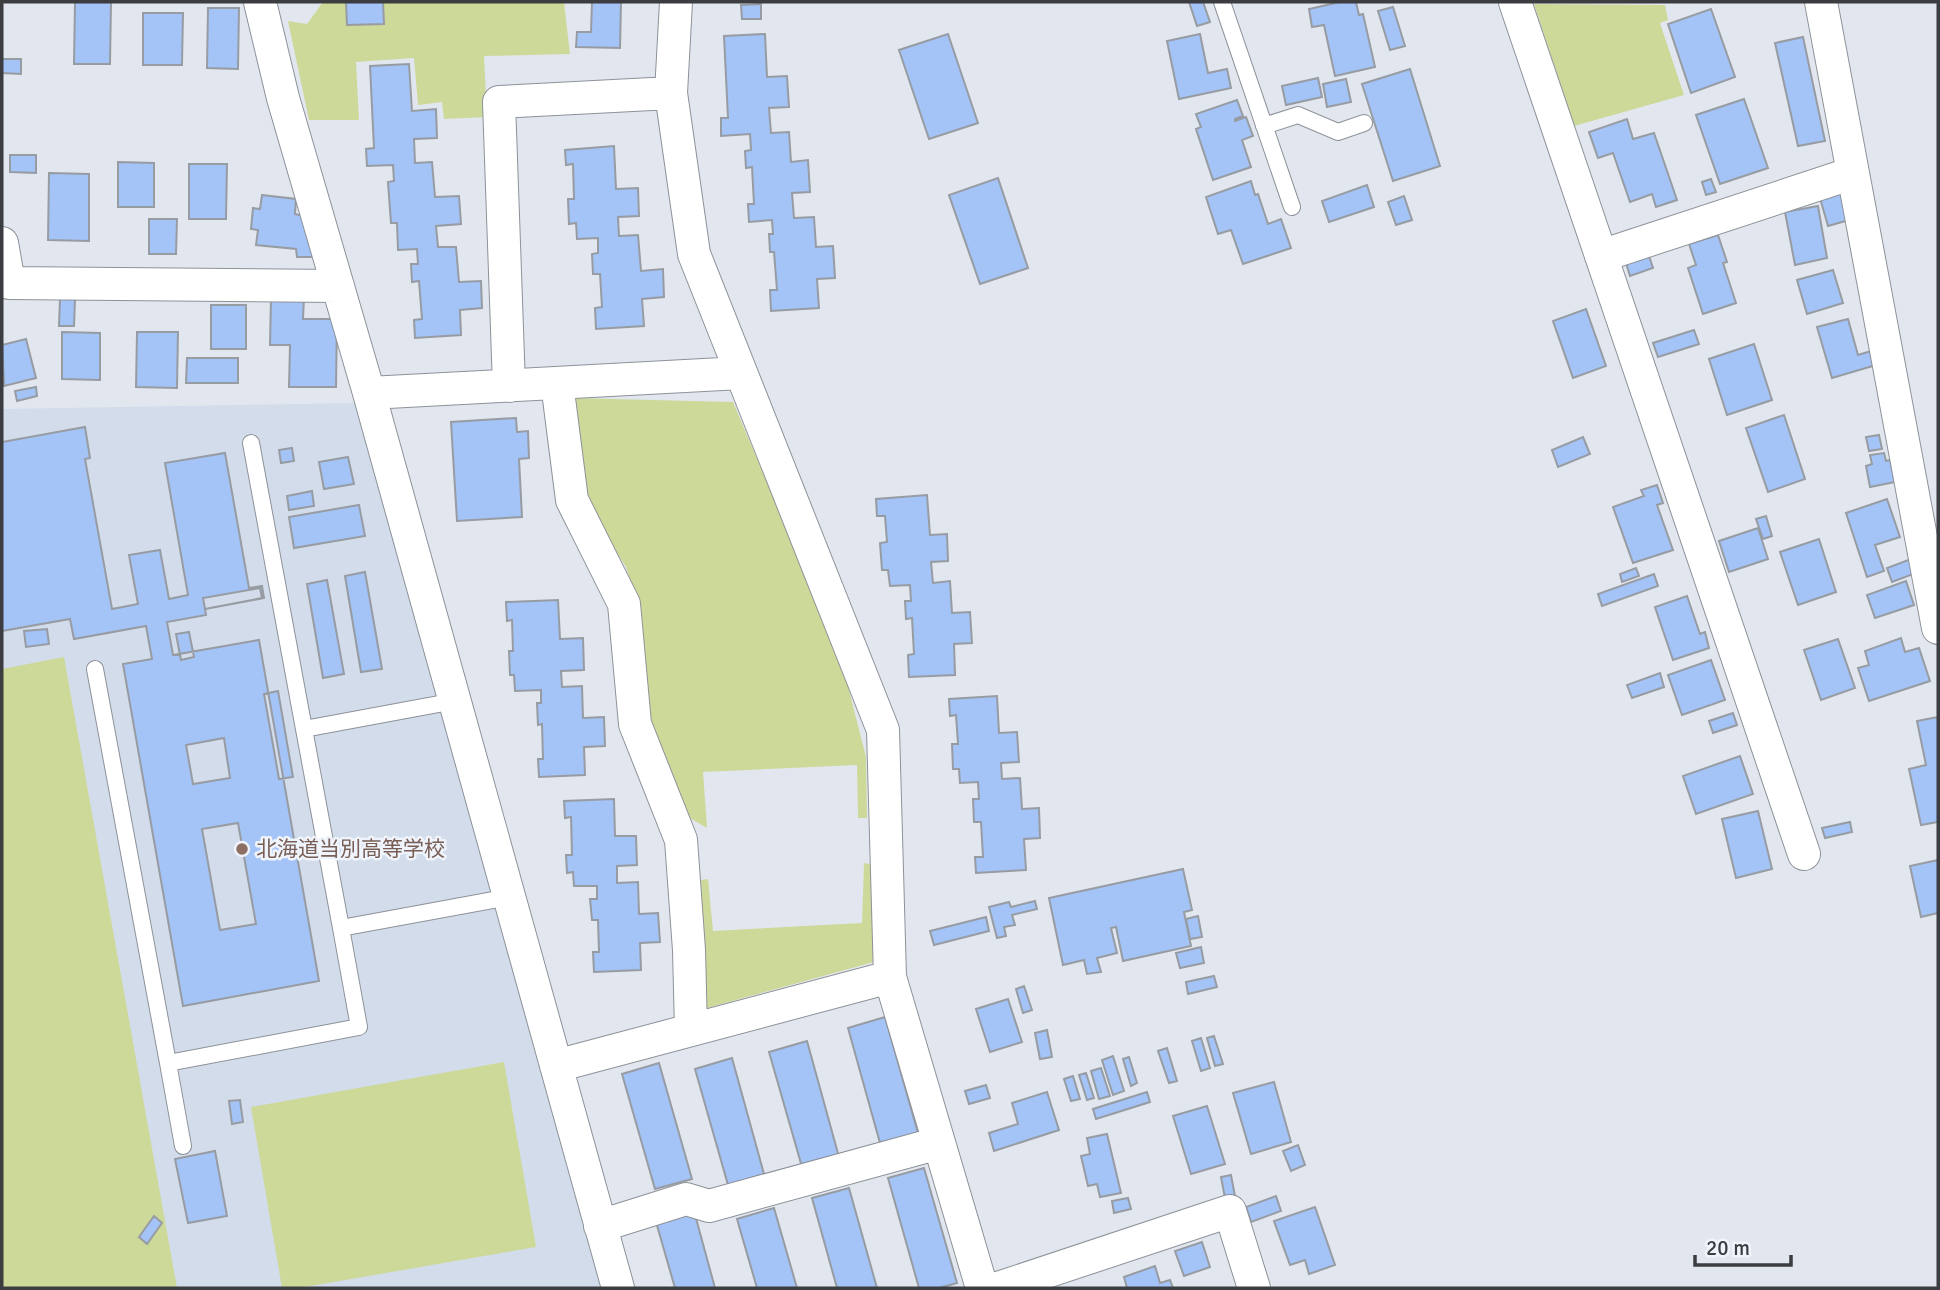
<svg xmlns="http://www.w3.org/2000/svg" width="1940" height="1290" font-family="Signika,'Noto Sans JP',sans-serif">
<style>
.built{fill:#d3dcea}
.green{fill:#cdd999}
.building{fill:#a4c3f7;stroke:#979ca3;stroke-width:2;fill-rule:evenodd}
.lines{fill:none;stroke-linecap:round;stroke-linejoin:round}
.lane-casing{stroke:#8d9299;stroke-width:18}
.street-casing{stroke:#8d9299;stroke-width:34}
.lane{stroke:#fff;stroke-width:16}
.street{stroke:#fff;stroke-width:32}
.education-dot{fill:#8d6e63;stroke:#eff4fc;stroke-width:2.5}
.labels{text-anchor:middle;stroke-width:5;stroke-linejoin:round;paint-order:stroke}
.education-label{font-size:21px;fill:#785e54;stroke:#eff4fc;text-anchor:start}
</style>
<rect width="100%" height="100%" fill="#e2e7ef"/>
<path class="built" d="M358 403 604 1288H2V409Z"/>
<path class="green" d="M323 2H564L570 54 484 56 487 117 444 119 442 102 418 105 414 58 356 62 359 120H309L288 21 307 24Z
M1534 4 1665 5 1668 20 1660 23 1684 95 1574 126Z
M573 398 733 402 840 655 866 757 867 818H858L857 765 703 772 707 828 688 817 654 737 647 695 640 612 626 567 595 518 576 462Z
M64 657 177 1288H2V669Z
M864 863 873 865 874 962 707 1008 701 880 708 879 713 931 862 923Z
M504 1062 536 1247 299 1288H282L251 1107Z"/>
<path class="building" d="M75 2H111L110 64H74Z
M346 2H383L384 24 347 25Z
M592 2H621L620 48 576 47 577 32H591Z
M1189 2H1203L1210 22 1197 26Z
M1340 2H1356L1359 15 1363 14 1375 67 1335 76 1324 25 1312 27 1309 9Z
M761 4V19H742L741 5Z
M1393 7 1405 46 1390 50 1378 11Z
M208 8H239L238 69 207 68Z
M1711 9 1735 77 1691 93 1668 24Z
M143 13H183L182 65H143Z
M765 34 767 77 787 76 789 107 769 108 771 133 789 132 791 162 808 160 810 192 792 193 794 218 814 217 816 247 833 246 835 278 817 279 819 308 771 311 770 290H777L774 252H770L769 234H773L772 220 749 222 748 204H754L752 167 746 168 745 151 751 150 750 134 721 136V118H728L724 36Z
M948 34 978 123 929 139 899 50Z
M1200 34 1208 73 1227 69 1231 88 1179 99 1167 41Z
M1803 37 1825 141 1798 146 1775 43Z
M2 59H21V74L2 73Z
M409 64 412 111 436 109 437 138 414 139 415 163 432 162 435 197 459 196 461 224 436 226 438 247H456L459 282 481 281 482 308 460 310 461 335 415 338 414 320 422 319 419 281 412 282 411 264H418L417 249 398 250 397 223H391L388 182 394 181 393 165 367 166 366 149 374 148 370 66Z
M1410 69 1440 166 1393 181 1362 84Z
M1318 78 1322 97 1286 105 1282 86Z
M1346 79 1351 102 1327 107 1323 84Z
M1744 99 1768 168 1720 184 1696 115Z
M1237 100 1243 116 1235 119V121L1246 117 1253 136 1242 140 1251 167 1213 180 1196 129 1201 127 1196 114Z
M1627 119 1633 139 1654 133 1677 200 1656 207 1652 194 1630 202 1613 153 1598 158 1589 132Z
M614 146 616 189 638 188 639 216 618 217 619 236 638 235 641 271 663 269 664 297 642 299 644 326 596 329 595 308 602 307 600 274H593L592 254 598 253V238L577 239 576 223 569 224 568 199H574L573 164 566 165 565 150Z
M10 155H36V173L10 172Z
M118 162 154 163V207H118Z
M189 164H227L226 219H189Z
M49 173 89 174V241L48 240Z
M998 178 1028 268 980 284 949 195Z
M1711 179 1716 192 1706 195 1702 182Z
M1251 181 1255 195 1258 194 1268 224 1281 219 1291 248 1243 264 1231 230 1218 234 1206 197Z
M1367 185 1374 207 1329 222 1322 201Z
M1841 192 1849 220 1828 226 1820 198Z
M262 195 296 199 295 214 304 216 316 257H297L296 249 256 245 258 230 251 229 253 208 260 209Z
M1404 196 1412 220 1396 225 1388 202Z
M1818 206 1827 258 1795 265 1785 212Z
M149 219H177L176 254H149Z
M1718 235 1727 262 1723 263 1736 303 1703 314 1688 268 1696 265 1689 244Z
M1649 256 1653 268 1630 276 1626 263Z
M1833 270 1843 303 1807 314 1797 280Z
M271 297H304L303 319H337L336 387H289L290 345H270Z
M60 298 75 299 74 326H59Z
M211 305H246V349H211Z
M1586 309 1606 366 1573 378 1553 321Z
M1848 319 1858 355 1871 351 1876 365 1832 378 1817 327Z
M1694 330 1699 344 1658 357 1653 343Z
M62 332 100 333V380L62 379Z
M137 332H178L177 388 136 387Z
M26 339 36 378 4 386 2 345Z
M1754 344 1772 400 1727 415 1709 359Z
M187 358H238V383H186Z
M36 387 37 396 17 401 15 391Z
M1784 415 1805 479 1768 492 1746 428Z
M516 418 517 432 528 431 529 458 519 459 522 517 457 521 451 422Z
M85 427 90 458 85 459 112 609 138 604 129 555 160 550 169 599 188 595 165 463 225 453 249 588 262 586 264 598 205 609 206 615 167 622 173 655 259 640 319 981 183 1006 123 664 152 659 146 626 74 639 70 619 2 631V442ZM224 738 230 778 193 784 186 745ZM238 823 256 924 220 930 202 829Z
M1879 435 1882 449 1869 451 1866 437Z
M1583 437 1590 454 1558 467 1552 450Z
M292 448 294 461 281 463 279 450Z
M1884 453 1886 461 1890 460 1895 482 1870 487 1866 466 1872 464 1870 455Z
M348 457 354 484 324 489 319 462Z
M1657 485 1663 503 1657 505 1673 550 1633 563 1613 507 1644 496 1641 490Z
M312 491 314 506 289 510 287 496Z
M927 495 930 535 947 534 948 561 931 562 933 583 950 581 952 613 970 612 972 643 954 644 955 675 909 677 908 655 914 654 912 618 906 619 905 601H911L910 585 890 586 888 570H882L880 543 887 542 885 516H877L876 499Z
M1887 499 1900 537 1875 545 1884 571 1867 577 1846 513Z
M359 505 365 536 294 548 289 517Z
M1766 516 1772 536 1763 539 1756 519Z
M1758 528 1768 559 1729 572 1719 541Z
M1819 539 1836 592 1798 605 1780 552Z
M1911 559 1916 573 1892 582 1887 568Z
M1636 568 1639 576 1622 582 1620 574Z
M365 572 382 669 361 672 345 576Z
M1654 574 1658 586 1602 606 1598 594Z
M327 580 344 674 323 678 307 584Z
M1906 581 1914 605 1875 618 1867 595Z
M260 588 262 598 205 609 203 598Z
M1687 596 1700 634 1705 632 1709 648 1673 660 1655 607Z
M558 600 560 639 583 638 584 670 561 671 562 687 582 686 583 718 604 717 605 746 584 747 585 775 539 777 538 759H543L542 724 538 725 537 703H541V690L515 691 514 675H510L509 651H513L512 620 507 621 506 602Z
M47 629 49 644 26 647 24 631Z
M189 632 194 657 181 660 176 634Z
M1901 638 1905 652 1919 648 1930 681 1869 701 1858 668 1869 665 1865 651Z
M1838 639 1855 688 1821 700 1804 650Z
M1711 660 1725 700 1682 715 1668 675Z
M1660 673 1664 687 1632 698 1627 685Z
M278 691 293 777 279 779 264 694Z
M997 696 999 733 1017 732 1019 762 1001 763 1002 779 1020 778 1022 809 1039 808 1040 838 1024 839 1026 870 976 873 975 857H983L981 822H974L973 799H979L978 782 960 783 959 769H953L952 744H958L956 715 950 716 949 699Z
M1733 713 1737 725 1713 733 1709 721Z
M1938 717V822L1921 825 1909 769 1926 765 1917 721Z
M1740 756 1753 794 1696 814 1683 776Z
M614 799 615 836H636L637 865 617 866V883L638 882 639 914 658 913 660 942 640 943 641 970 594 972 593 952H599L598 920H592L590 899H597V886H574L573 872 567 873 566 855H572L571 817 565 818 564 801Z
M1758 811 1772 869 1736 878 1722 819Z
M1850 822 1852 832 1825 838 1822 828Z
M1938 860V913L1921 917 1910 866Z
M1183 869 1192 910 1184 912 1191 946 1123 961 1116 927 1111 928 1117 953 1097 958 1101 972 1087 974 1084 960 1063 965 1049 898Z
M1035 901 1037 909 1012 915 1015 925 1004 927 1006 936 997 938 989 907 1009 902 1011 907Z
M1198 916 1202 937 1190 939 1186 919Z
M986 917 989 931 934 945 930 931Z
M1201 947 1204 963 1180 968 1176 953Z
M1214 976 1217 987 1188 994 1186 982Z
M1024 986 1032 1010 1023 1013 1016 989Z
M1008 999 1022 1042 990 1052 976 1009Z
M885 1017 918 1133 880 1143 848 1028Z
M1047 1030 1052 1057 1040 1059 1035 1033Z
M1214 1036 1223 1064 1215 1066 1207 1038Z
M1201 1038 1210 1068 1201 1071 1192 1041Z
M807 1041 839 1157 802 1167 769 1052Z
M1167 1048 1177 1081 1169 1083 1158 1051Z
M1113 1056 1124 1091 1113 1095 1102 1060Z
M1129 1057 1137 1083 1131 1086 1123 1059Z
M732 1058 764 1174 728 1185 695 1069Z
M659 1063 692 1179 655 1189 622 1074Z
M1101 1068 1110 1096 1099 1099 1091 1071Z
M1086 1073 1094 1098 1087 1100 1079 1075Z
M1073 1076 1080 1099 1071 1101 1064 1079Z
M1274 1082 1291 1142 1251 1154 1233 1093Z
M986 1085 990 1098 969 1104 965 1091Z
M1047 1092 1059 1130 994 1151 989 1133 1018 1124 1012 1103Z
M1147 1092 1150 1102 1096 1119 1093 1109Z
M240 1100 243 1122 232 1124 229 1101Z
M1207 1106 1225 1164 1191 1174 1173 1116Z
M1107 1134 1121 1193 1100 1197 1097 1184 1088 1186 1081 1156 1090 1154 1087 1138Z
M1298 1145 1305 1165 1291 1171 1283 1151Z
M215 1151 227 1216 188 1223 175 1159Z
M924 1168 957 1283 939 1288H919L888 1178Z
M1231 1175 1235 1196 1225 1198 1221 1177Z
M849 1188 877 1288H837L812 1198Z
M1276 1196 1281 1211 1251 1222 1246 1207Z
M1128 1198 1131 1209 1114 1213 1112 1201Z
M1315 1207 1335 1265 1309 1274 1305 1260 1290 1265 1274 1221Z
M774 1208 797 1288H757L737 1219Z
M694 1211 715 1288H675L656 1222Z
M154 1216 162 1223 147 1244 139 1237Z
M1202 1242 1210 1267 1184 1276 1175 1251Z
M1155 1266 1160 1283 1170 1280 1173 1288H1127L1124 1277Z"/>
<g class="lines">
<defs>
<path id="lane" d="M1222 2 1292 207
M1264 126 1298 115 1338 132 1364 123
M251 443 304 729
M95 669 168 1063 359 1027 341 928 509 897
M341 928 304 729 455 701
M168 1063 183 1146"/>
<path id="street" d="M260 2 283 98 369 393 618 1288
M676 2 671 93 694 254 883 730 890 977
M1515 2 1804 854
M1821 2 1938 628
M2 243 9 283 338 286
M1601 256 1853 173
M557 383 572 500 624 604 635 724 681 840 689 950 691 1030
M509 386 499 102 671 93
M369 393 741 373
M556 1066 890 977 982 1288
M600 1226 686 1199 709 1206 939 1143
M998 1288 1230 1211 1254 1288"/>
</defs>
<use href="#lane" class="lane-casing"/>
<use href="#street" class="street-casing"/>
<use href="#lane" class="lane"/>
<use href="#street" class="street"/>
</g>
<circle class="education-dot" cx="242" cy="849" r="7"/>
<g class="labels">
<g class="education-label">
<text x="256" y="856">北海道当別高等学校</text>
</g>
</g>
<rect width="1940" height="1290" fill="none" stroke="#3b3d40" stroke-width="7"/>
<path d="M1695 1255v10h96v-10" fill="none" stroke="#3b3d40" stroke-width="3.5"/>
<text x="1706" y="1255" font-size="21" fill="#3b3d40" stroke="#eff4fc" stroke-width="5" paint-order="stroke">20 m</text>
</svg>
